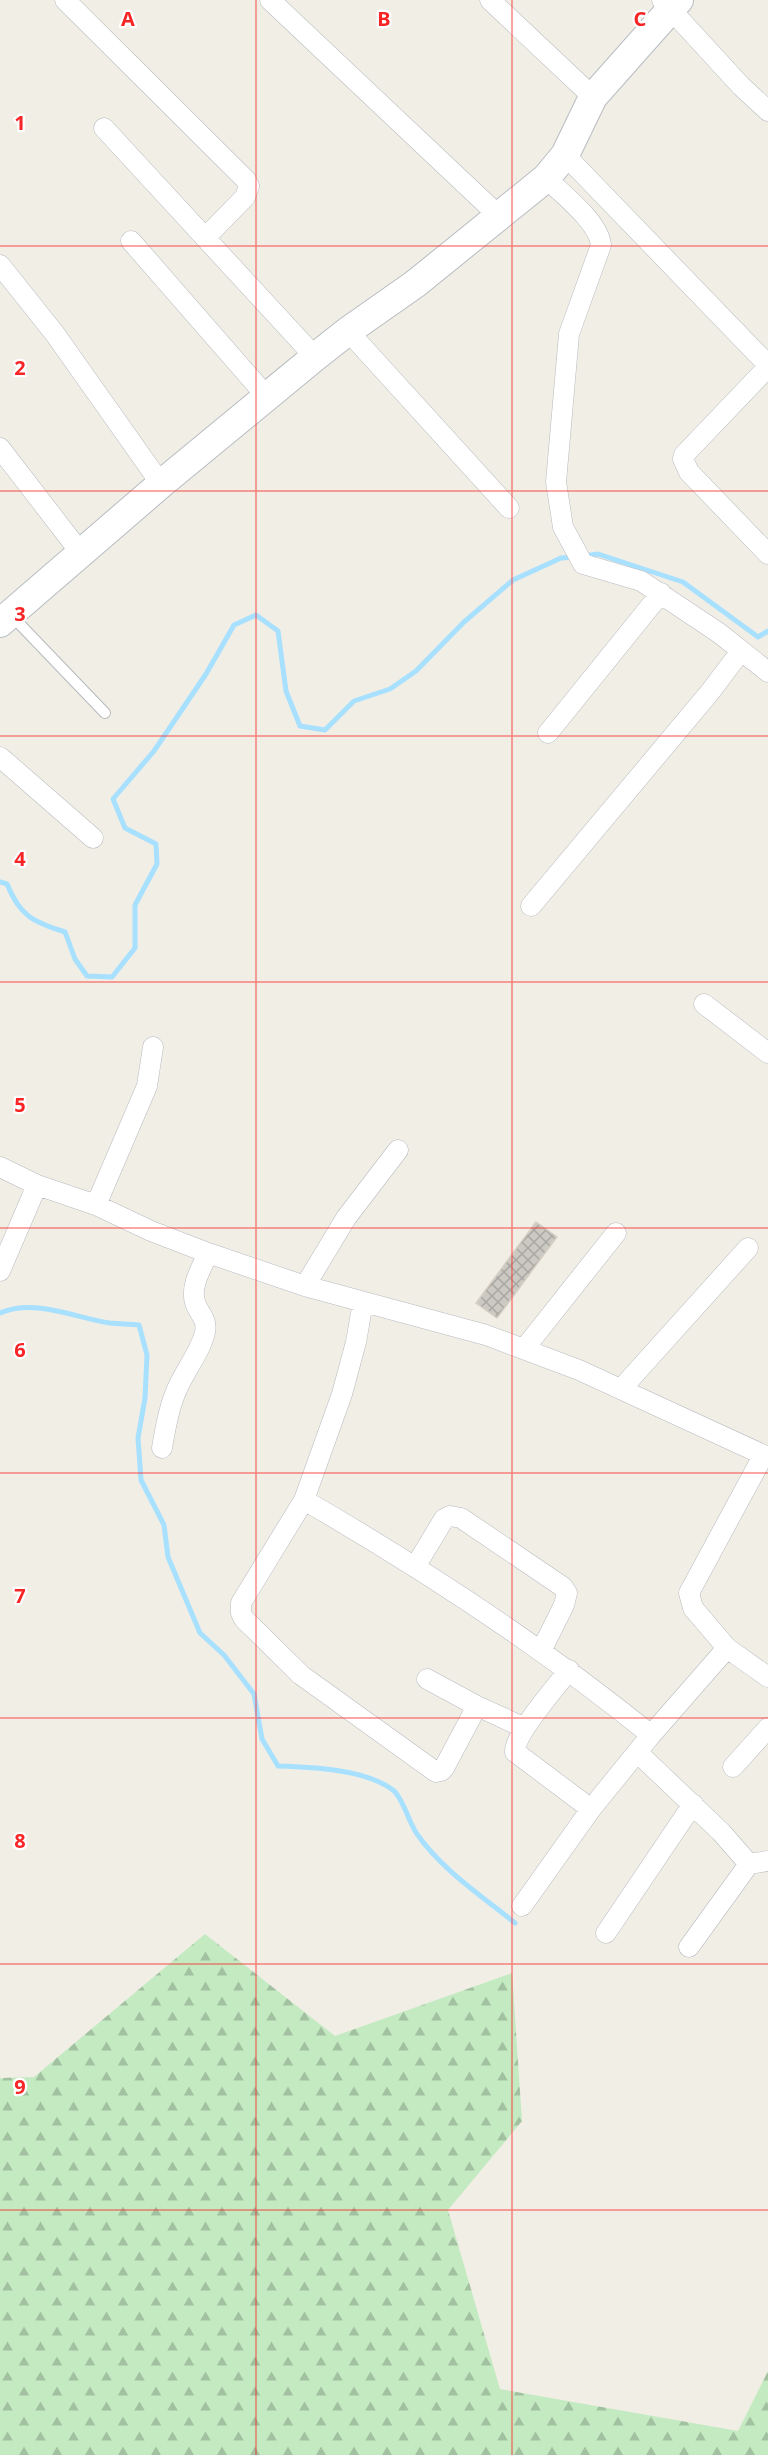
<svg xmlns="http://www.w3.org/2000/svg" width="768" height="2455" font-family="'Noto Sans',sans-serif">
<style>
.forest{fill:url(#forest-firs)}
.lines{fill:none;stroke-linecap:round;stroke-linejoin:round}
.stream{stroke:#a8e0ff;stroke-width:5}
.building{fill:url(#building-cross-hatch);stroke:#d7cfc4;stroke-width:1.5}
.lane-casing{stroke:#b7babe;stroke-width:12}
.street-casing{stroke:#b7babe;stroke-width:21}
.secondary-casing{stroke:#b7bcc1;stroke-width:30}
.lane{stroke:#fff;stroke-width:10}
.street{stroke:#fff;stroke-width:20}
.secondary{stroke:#fff;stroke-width:28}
.grid{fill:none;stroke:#f82526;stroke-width:1.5;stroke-opacity:0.55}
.grid-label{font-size:20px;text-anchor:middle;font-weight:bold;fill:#f82526;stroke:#fff;stroke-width:4.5;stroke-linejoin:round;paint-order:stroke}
</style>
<defs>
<pattern id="forest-firs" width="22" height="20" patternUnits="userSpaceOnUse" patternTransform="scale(1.5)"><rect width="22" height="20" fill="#c4eac1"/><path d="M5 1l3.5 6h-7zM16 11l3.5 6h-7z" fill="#a2c1a1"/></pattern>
<pattern id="building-cross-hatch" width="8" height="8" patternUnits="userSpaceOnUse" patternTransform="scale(1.5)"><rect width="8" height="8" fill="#ccc9c3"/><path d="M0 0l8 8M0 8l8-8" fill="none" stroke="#a9a7a2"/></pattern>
</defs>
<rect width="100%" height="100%" fill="#f1eee6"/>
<path class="forest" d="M205 1934 335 2036 512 1973 522 2121 448 2210 500 2389 738 2431 768 2371V2455H0V2078L34 2077Z"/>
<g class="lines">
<path class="stream" d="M584 556 598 554 683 582 758 637 768 631
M0 882 7 884C20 916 33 922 65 932L75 959 87 976 112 977 135 948V905L157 864 156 844 125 828 113 799 154 751 206 674 234 625 256 615 278 631 286 691 300 726 325 730 354 701 390 689 416 671 464 622 513 580 561 558 575 557
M0 1313C35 1298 75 1318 110 1323 120 1324 129 1324 139 1325L147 1355 145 1398 138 1438 141 1480 164 1525 168 1557 200 1633 224 1655 254 1694 262 1739 278 1766C311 1767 365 1769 393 1790 403 1798 409 1823 417 1834 442 1870 482 1896 515 1923"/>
</g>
<path class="building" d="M536 1222 557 1237 497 1318 476 1303Z"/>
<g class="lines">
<defs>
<path id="lane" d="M10 614 105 713"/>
<path id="street" d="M65 0 246 180 249 186 245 197 206 237
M270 0 500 217
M490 0 593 97
M662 0 741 86 768 111
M104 128 315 357
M565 155 768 365
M546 178C562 194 599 222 601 245L569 334 556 482 563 527 583 564 641 581 719 633 768 672
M131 241 267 397
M0 265 55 334 161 484
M348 331 509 508
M768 367 684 455 683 459 689 472 768 554
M0 448 80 552
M548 733 661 593
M0 757 93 838
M531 906 710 692 741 651
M704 1004 768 1053
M0 1167 37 1185 96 1205 151 1231 208 1253 305 1286 486 1335 579 1370 768 1457
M96 1205 147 1086 153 1047
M0 1271 37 1185
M305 1286 346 1218 398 1150
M363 1302 356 1342 342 1394 304 1500 241 1603V1613L244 1619 301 1675 436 1772 441 1771 444 1768 477 1706
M524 1349 616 1233
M622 1388 748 1248
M162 1448C165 1430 168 1411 175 1394 182 1374 201 1352 205 1332 208 1319 198 1313 195 1302 190 1286 202 1267 208 1253
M304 1500C425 1570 543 1647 651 1735L727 1648 693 1608 689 1593 763 1456
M415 1567 444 1519 450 1516 461 1518 563 1587 567 1593 564 1605 541 1651
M727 1648 768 1677
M569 1670C557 1686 514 1734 515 1752L591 1809
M427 1679 477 1706 525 1728
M638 1753 721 1832 749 1864 768 1861
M733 1767 768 1728
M522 1906 591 1809 651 1735
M606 1933 693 1804
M689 1947 749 1864"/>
<path id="secondary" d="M0 623 161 484 315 357 348 331 415 284 546 178 565 155 593 97 679 0"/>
</defs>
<use href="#lane" class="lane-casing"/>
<use href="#street" class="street-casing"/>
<use href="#secondary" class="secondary-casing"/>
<use href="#lane" class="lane"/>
<use href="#street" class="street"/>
<use href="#secondary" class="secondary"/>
</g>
<path class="grid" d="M256 0V2455M512 0V2455M0 246H768M0 491H768M0 736H768M0 982H768M0 1228H768M0 1473H768M0 1718H768M0 1964H768M0 2210H768"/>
<g class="grid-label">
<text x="128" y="26">A</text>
<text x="384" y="26">B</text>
<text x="640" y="26">C</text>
<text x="20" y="130">1</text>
<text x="20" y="375">2</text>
<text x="20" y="621">3</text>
<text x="20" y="866">4</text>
<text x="20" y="1112">5</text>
<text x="20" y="1357">6</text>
<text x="20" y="1603">7</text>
<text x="20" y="1848">8</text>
<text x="20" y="2094">9</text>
</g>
</svg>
